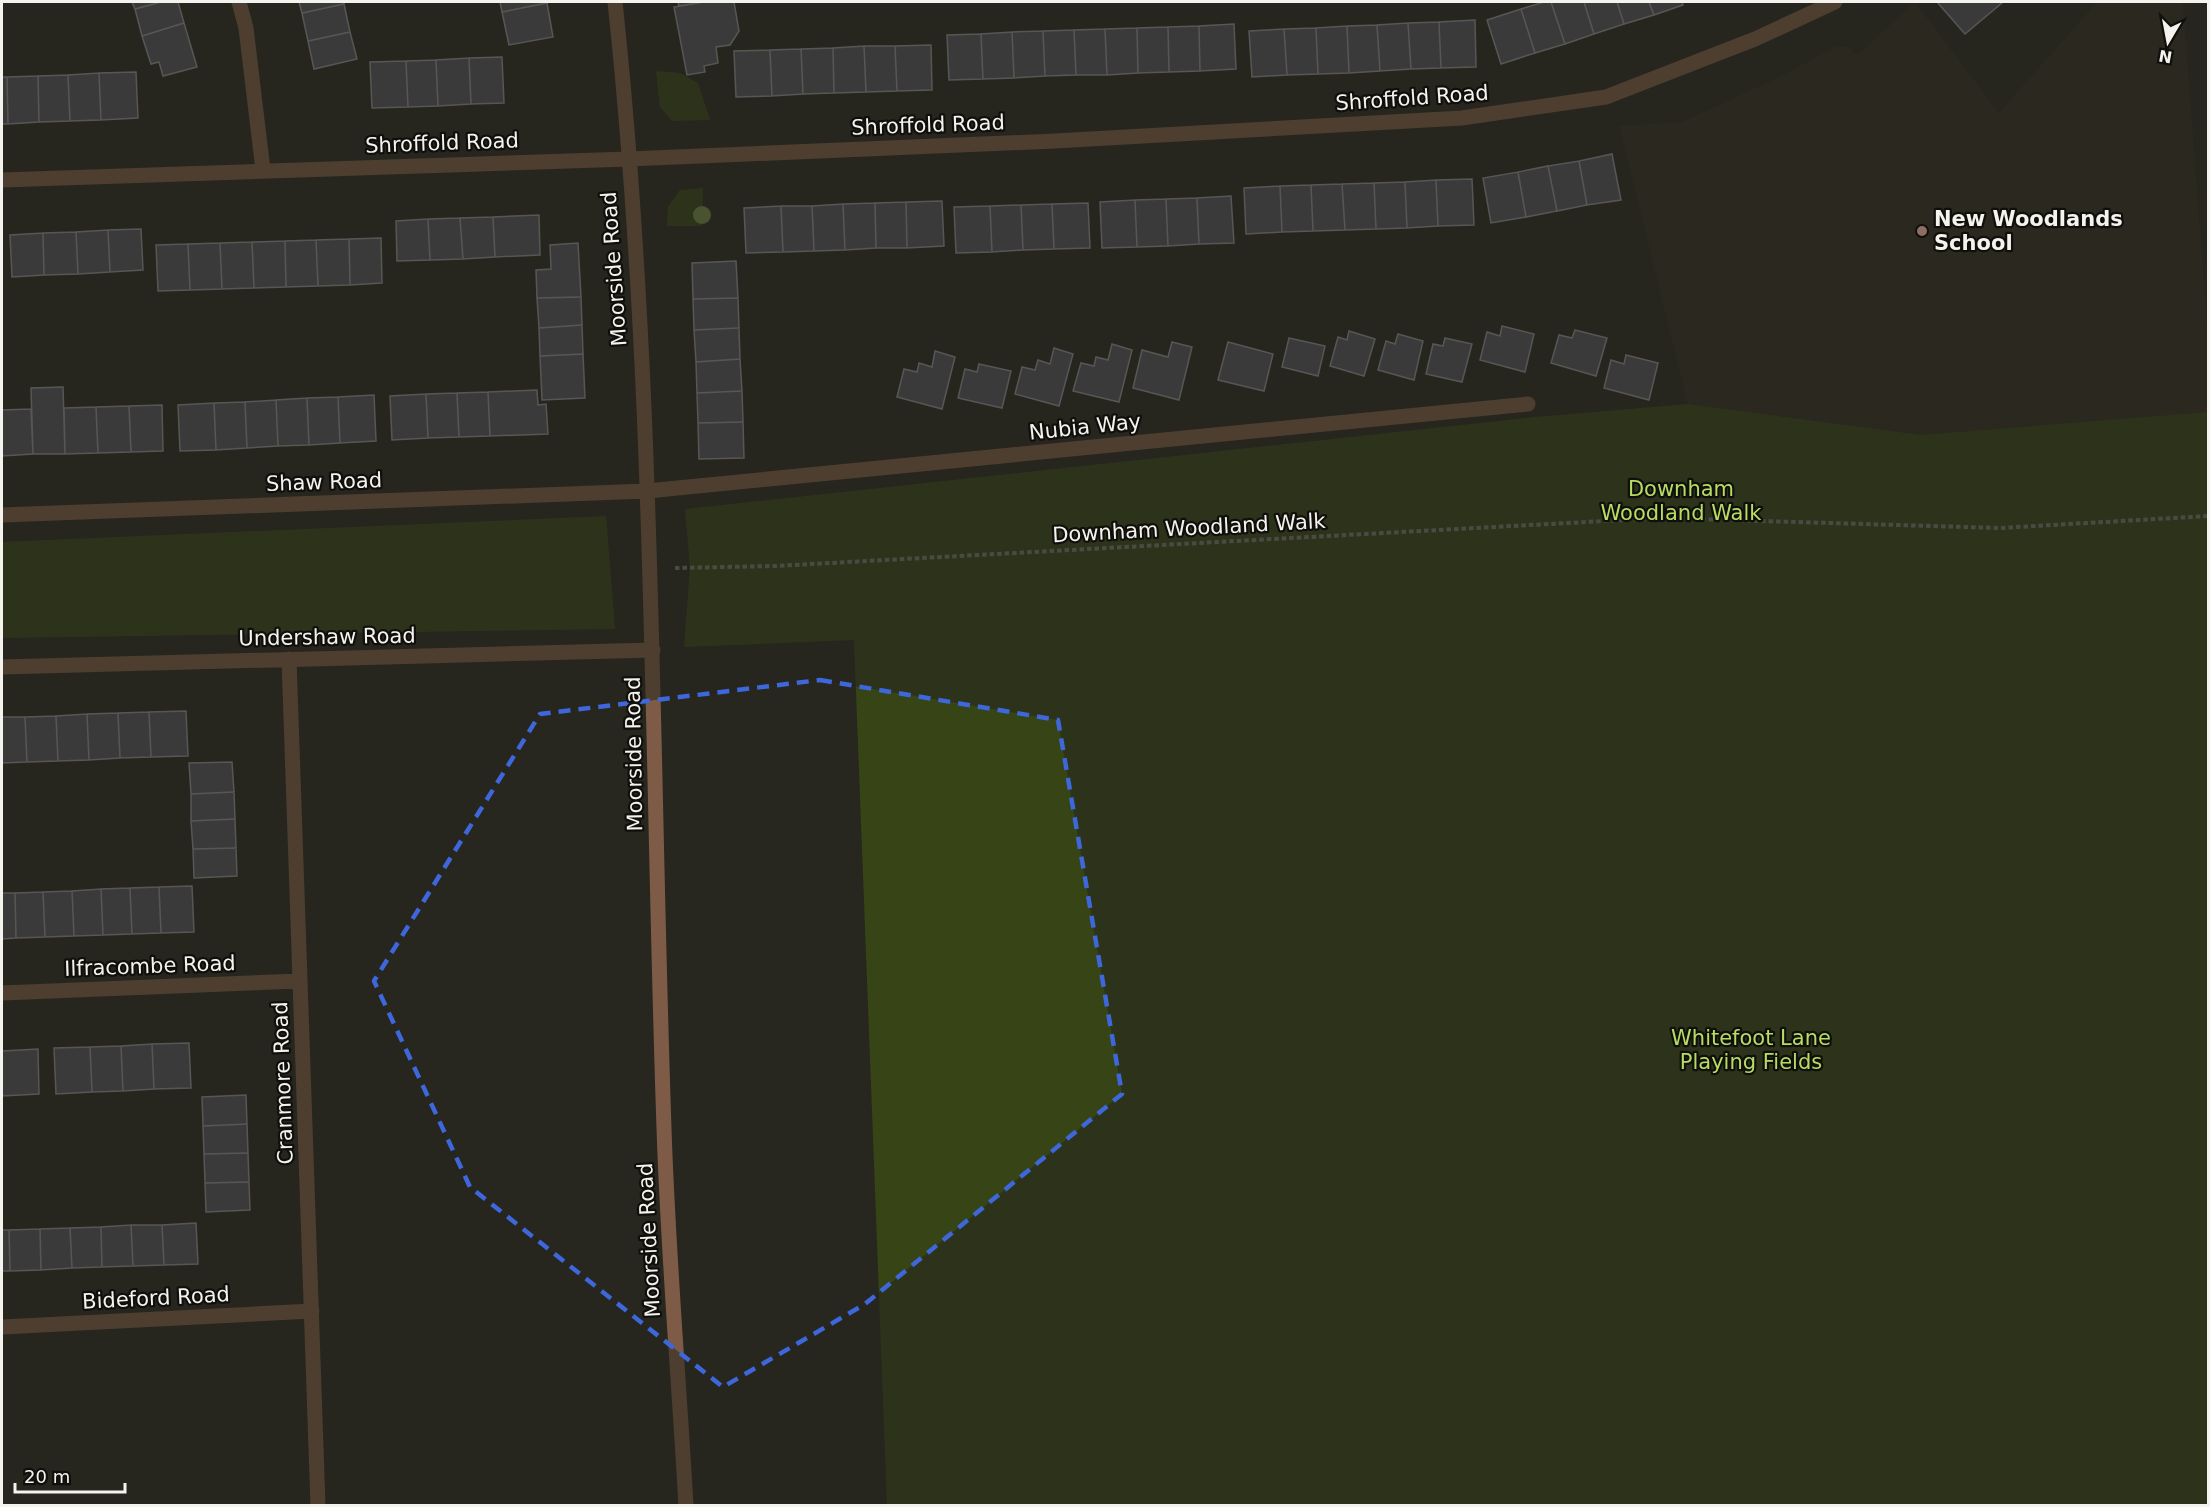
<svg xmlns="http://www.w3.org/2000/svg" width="2210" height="1507" font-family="'DejaVu Sans',sans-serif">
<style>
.built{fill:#2f2c1f}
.green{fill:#364416}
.building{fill:#56535b;stroke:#939098;stroke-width:1.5}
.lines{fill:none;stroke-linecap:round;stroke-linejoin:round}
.path{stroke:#777670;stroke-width:4;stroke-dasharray:4.5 3;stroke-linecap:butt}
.street{stroke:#7e5b46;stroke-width:15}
.tree{fill:#768b44}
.marked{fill:none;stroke:#3d67db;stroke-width:4.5;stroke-dasharray:12 8;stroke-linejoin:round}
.education-dot{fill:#8d6e63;stroke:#100f0c;stroke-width:2}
.labels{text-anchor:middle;stroke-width:4.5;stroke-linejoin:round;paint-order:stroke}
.street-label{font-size:21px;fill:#f4f3ee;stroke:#100f0c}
.poi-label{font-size:21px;font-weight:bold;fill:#f4f3ee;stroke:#100f0c;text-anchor:start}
.park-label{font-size:21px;fill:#b6dd62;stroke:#100f0c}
</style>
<rect width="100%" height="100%" fill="#27261f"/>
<path class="built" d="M1915 2 1999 113 2097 2 2183 3 2208 336V412L1921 435 1688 404 1619 126 1682 122 1780 77 1836 46 1848 47 1857 55Z"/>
<path class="green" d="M656 71 680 73 698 83 710 120 672 121 660 107Z
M703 188 702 226H667L668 207 680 190Z
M1688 404 1921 435 2208 412V1505H887L854 640 684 647 690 568 685 509 1536 417Z
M606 516 615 629 2 638V542Z"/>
<path class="building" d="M132 2H161L135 9Z
M161 2H178L184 23 142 36 135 9Z
M299 2H344V4L302 13Z
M500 2H546L547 3 502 12Z
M678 2H704L679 6Z
M704 2H734L739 31 730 45 716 47 718 63 704 66 705 72 687 75 674 7Z
M1544 2H1551L1565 44 1535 53 1521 9Z
M1551 2H1584L1594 34 1565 44Z
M1584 2H1617L1624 24 1594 34Z
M1617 2H1649L1654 15 1624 24Z
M1649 2H1682L1683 5 1654 15Z
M1937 2H2003L1965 34Z
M547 3 553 37 509 45 502 12Z
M344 4 350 32 308 41 302 13Z
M1521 9 1535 53 1501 64 1487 20Z
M1475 20 1476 67 1441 68 1439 22Z
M1439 22 1441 68 1411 69 1408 23Z
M184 23 197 67 163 76 159 62 151 64 142 36Z
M1408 23 1411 69 1380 71 1377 25Z
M1234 24 1236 69 1200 71 1199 26Z
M1377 25 1380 71 1349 73 1347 26Z
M1199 26 1200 71 1169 72 1168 27Z
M1347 26 1349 73 1318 74 1316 28Z
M1168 27 1169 72 1138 73 1137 28Z
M1137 28 1138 73 1107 75 1105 29Z
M1316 28 1318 74 1287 75 1284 29Z
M1105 29 1107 75H1076L1074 30Z
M1284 29 1287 75 1252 77 1249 31Z
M1074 30 1076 75 1045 76 1043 31Z
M1043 31 1045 76 1014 78 1012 32Z
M350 32 357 59 314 69 308 41Z
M1012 32 1014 78 983 79 981 34Z
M981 34 983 79 949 80 947 35Z
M931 45 932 90 897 91 895 46Z
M864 46 866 92 834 93 833 48Z
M864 46H895L897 91 866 92Z
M833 48 834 93 803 94 801 49Z
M801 49 803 94 772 96 770 50Z
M770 50 772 96 736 97 734 51Z
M502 57 504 103 471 104 469 58Z
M469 58 471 104 438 106 436 60Z
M436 60 438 106 408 107 406 61Z
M406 61 408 107 372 108 370 62Z
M136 72 138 118 101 120 99 73Z
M99 73 101 120 70 121 68 75Z
M68 75 70 121 39 122 38 76Z
M38 76 39 122 8 124 7 77Z
M2 77H7L8 124H2Z
M1612 154 1621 200 1587 205 1579 161Z
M1579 161 1587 205 1557 211 1548 166Z
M1548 166 1557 211 1526 217 1518 172Z
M1518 172 1526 217 1491 223 1483 178Z
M1472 179 1474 225 1438 226 1436 180Z
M1436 180 1438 226 1407 228 1405 182Z
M1405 182 1407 228 1376 229 1374 183Z
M1374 183 1376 229 1345 230 1342 184Z
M1342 184 1345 230 1313 231 1311 185Z
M1311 185 1313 231 1282 232 1280 186Z
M1280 186 1282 232 1246 234 1244 188Z
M1231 196 1234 243 1199 244 1197 198Z
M1197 198 1199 244 1168 246 1166 199Z
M1166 199 1168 246 1137 247 1135 200Z
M1135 200 1137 247 1102 248 1100 202Z
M942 201 944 246 907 248 906 202Z
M906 202 907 248H876L875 203Z
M875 203 876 248 845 250 843 204Z
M1088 203 1090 248 1054 249 1052 204Z
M843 204 845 250 814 251 812 206Z
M1052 204 1054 249 1023 250 1021 205Z
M1021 205 1023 250 992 252 990 206Z
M781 206 783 252 746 253 744 208Z
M781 206H812L814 251 783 252Z
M990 206 992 252 956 253 954 207Z
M539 215 540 255 495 257 493 217Z
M493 217 495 257 463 259 460 218Z
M460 218 463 259 430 260 428 219Z
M428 219 430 260 397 261 396 221Z
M141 229 143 270 110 272 108 230Z
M108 230 110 272 78 274 76 232Z
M76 232 78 274 44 275 43 233Z
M43 233 44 275 12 277 10 235Z
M381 238 382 283 350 285 349 239Z
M349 239 350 285 318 286 316 240Z
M316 240 318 286 286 287 285 241Z
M285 241 286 287 254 288 252 242Z
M252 242 254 288 222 289 220 243Z
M220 243 222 289 190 290 188 244Z
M578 243 581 297 537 298 536 270 551 269 550 245Z
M188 244 190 290 158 291 156 245Z
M736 261 738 298 693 299 692 263Z
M581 297 582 325 539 328 537 298Z
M738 298 739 328 694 330 693 299Z
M582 325 583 354 540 356 539 328Z
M1502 326 1534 334 1525 372 1480 360 1487 332 1500 336Z
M739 328 740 359 696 362 694 330Z
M1575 330 1607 338 1596 376 1551 363 1559 335 1572 338Z
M1349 331 1375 339 1364 376 1330 366 1338 337 1347 340Z
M1398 334 1423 341 1414 380 1378 370 1386 341 1395 344Z
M1289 338 1325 346 1318 376 1282 367Z
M1445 338 1472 344 1462 382 1426 374 1433 344 1443 346Z
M1172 342 1192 347 1179 400 1133 388 1142 350 1168 357Z
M1228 342 1273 354 1264 391 1218 380Z
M1112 344 1132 350 1119 402 1073 391 1081 363 1094 366 1096 357 1108 360Z
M1054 348 1073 354 1059 406 1015 394 1022 367 1035 370 1038 360 1050 364Z
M935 351 955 357 942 409 897 397 904 369 917 372 919 363 932 367Z
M583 354 585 398 542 400 540 356Z
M1626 355 1658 363 1649 400 1604 388 1611 360 1624 364Z
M740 359 742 391 697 393 696 362Z
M979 364 1011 371 1002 408 958 398 965 369 977 372Z
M63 387 65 454H33L31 388Z
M537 390 538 405 546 404 548 434 490 436 488 392Z
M742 391 743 422 698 423 697 393Z
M488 392 490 436 459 437 457 393Z
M457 393 459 437 428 438 426 394Z
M426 394 428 438 392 440 390 396Z
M374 395 376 441 340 443 338 397Z
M338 397 340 443 309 445 307 398Z
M307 398 309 445 278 446 276 400Z
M276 400 278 446 247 448 245 402Z
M245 402 247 448 216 450 214 403Z
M214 403 216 450 180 451 178 405Z
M162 405 163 451 131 452 129 406Z
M129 406 131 452 98 453 96 407Z
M96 407 98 453 65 454 64 408Z
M31 409 33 454 2 456V410Z
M743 422 744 458 699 459 698 423Z
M186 711 188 756 151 757 149 712Z
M149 712 151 757 120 758 118 713Z
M118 713 120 758 89 760 87 714Z
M87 714 89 760 58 761 56 716Z
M56 716 58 761 27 762 25 717Z
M2 717H25L27 762 2 763Z
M232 762 234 792 191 794 189 763Z
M234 792 235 819 191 821V794Z
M235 819 236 848 193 849 191 821Z
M236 848 237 876 194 878 193 849Z
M192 886 194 932 161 933 159 887Z
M159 887 161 933 132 934 130 888Z
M130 888 132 934 103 935 101 889Z
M101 889 103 935 74 936 72 891Z
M72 891 74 936 45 937 43 892Z
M43 892 45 937 16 938 15 893Z
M2 893H15L16 938 2 939Z
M189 1043 191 1088 154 1089 152 1044Z
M152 1044 154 1089 123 1091 121 1046Z
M121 1046 123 1091 92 1092 90 1047Z
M90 1047 92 1092 56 1094 54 1048Z
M38 1049 39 1094 2 1096V1051Z
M246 1095 247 1124 203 1126 202 1097Z
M247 1124 248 1153 204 1154 203 1126Z
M248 1153 249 1182 205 1183 204 1154Z
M249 1182 250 1210 206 1212 205 1183Z
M196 1223 198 1264 164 1265 162 1225Z
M131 1225H162L164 1265 133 1266Z
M131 1225 133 1266 102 1267 101 1227Z
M101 1227 102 1267 72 1268 70 1228Z
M70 1228 72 1268 41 1270 40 1229Z
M40 1229 41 1270 10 1271 9 1230Z
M2 1230H9L10 1271H2Z"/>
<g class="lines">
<path class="path" d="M675 568 775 566 1660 518 2000 528 2208 516"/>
<path class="street" d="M239 2 246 28 263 170
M615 2C655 376 651 752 664 1128 668 1254 679 1380 686 1506
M2 180 629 159 1055 141 1462 118 1606 97 1755 39 1835 2
M2 515 647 491 1528 404
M289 659 318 1506
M2 667 653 650
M2 993 300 981
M2 1327 312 1311"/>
</g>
<circle class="tree" cx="702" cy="215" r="9"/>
<path d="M0 0H2210V1507H0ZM820 680 1058 720 1122 1094 865 1304 723 1387 470 1187 374 981 540 714Z" fill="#27261f" fill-opacity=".55" fill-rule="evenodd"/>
<path class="marked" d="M820 680 1058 720 1122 1094 865 1304 723 1387 470 1187 374 981 540 714Z"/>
<circle class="education-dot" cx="1922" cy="231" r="6"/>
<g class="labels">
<g class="street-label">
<text transform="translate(1412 98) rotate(-4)" y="7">Shroffold Road</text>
<text transform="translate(928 125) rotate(-2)" y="7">Shroffold Road</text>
<text transform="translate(442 143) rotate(-2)" y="7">Shroffold Road</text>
<text transform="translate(614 269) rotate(-94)" y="7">Moorside Road</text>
<text transform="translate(1085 427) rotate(-6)" y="7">Nubia Way</text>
<text transform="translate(324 482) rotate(-2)" y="7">Shaw Road</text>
<text transform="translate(1189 528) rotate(-3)" y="7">Downham Woodland Walk</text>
<text transform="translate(327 637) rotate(-1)" y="7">Undershaw Road</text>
<text transform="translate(634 754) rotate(-91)" y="7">Moorside Road</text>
<text transform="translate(150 966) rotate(-2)" y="7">Ilfracombe Road</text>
<text transform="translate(283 1083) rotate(-92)" y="7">Cranmore Road</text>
<text transform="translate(649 1240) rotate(-93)" y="7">Moorside Road</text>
<text transform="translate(156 1298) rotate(-3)" y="7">Bideford Road</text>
</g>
<g class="poi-label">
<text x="1934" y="226">New Woodlands<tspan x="1934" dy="24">School</tspan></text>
</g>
<g class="park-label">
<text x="1681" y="496">Downham<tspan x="1681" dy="24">Woodland Walk</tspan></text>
<text x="1751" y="1045">Whitefoot Lane<tspan x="1751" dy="24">Playing Fields</tspan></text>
</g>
</g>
<rect width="2210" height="1507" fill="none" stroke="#f4f3ee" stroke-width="6"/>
<g transform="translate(2168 42) rotate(190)" stroke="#100f0c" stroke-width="4.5" paint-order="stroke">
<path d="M0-4.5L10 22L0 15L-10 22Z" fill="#f4f3ee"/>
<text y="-9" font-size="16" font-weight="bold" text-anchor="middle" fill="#f4f3ee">N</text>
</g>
<path d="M15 1483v9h110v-9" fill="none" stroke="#f4f3ee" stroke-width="3"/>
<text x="24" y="1483" font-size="18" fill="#f4f3ee" stroke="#100f0c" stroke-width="4.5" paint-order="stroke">20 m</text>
</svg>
